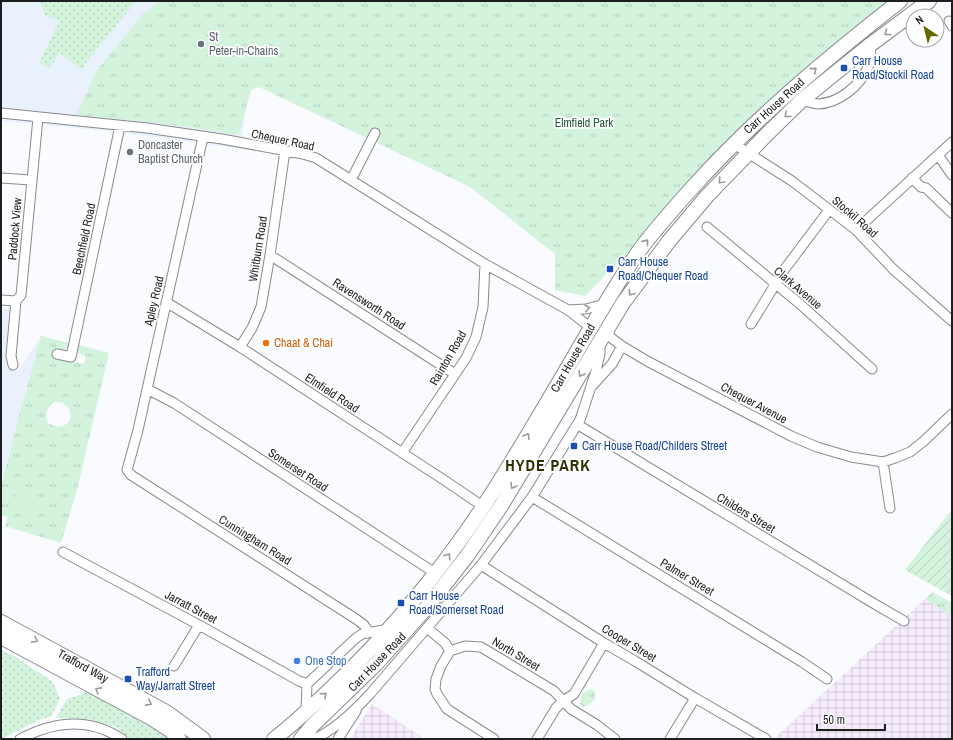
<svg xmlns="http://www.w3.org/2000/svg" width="953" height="740" font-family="'Archivo Narrow',sans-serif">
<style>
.built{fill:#e9f1fd}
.industrial{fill:url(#industrial-grid)}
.grass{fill:url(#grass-dots)}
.park{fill:url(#park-tufts);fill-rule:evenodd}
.garden{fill:url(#garden-furrows)}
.pitch{fill:#d3f3dd}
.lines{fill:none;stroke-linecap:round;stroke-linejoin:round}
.minor-casing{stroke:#878a8f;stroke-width:11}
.trunk-casing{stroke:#878a8f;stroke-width:16}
.minor{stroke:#fff;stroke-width:9}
.trunk{stroke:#fff;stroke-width:14}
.oneway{stroke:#999a9b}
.worship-dot{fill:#6b7280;stroke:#fff;stroke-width:1.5}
.transit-dot{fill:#1a4fb4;stroke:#fff;stroke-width:1.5}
.food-dot{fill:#e8710a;stroke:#fff;stroke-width:1.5}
.shop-dot{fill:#3f7fe0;stroke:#fff;stroke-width:1.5}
.labels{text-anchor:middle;stroke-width:3.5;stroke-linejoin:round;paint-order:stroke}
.worship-label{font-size:12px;fill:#5b616d;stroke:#fff;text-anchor:start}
.transit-label{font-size:12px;fill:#164399;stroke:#fff;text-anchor:start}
.street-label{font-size:12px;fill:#1d1e20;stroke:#fff}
.park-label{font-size:12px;fill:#225637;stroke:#fff}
.food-label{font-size:12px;fill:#c56008;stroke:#fff;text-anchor:start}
.shop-label{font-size:12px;fill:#366cbe;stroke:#fff;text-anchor:start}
.district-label{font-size:16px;font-weight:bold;letter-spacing:1px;fill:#303005;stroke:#fff}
</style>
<defs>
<pattern id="industrial-grid" width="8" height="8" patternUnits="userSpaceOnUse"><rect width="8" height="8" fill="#f6ecfd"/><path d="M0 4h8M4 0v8" fill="none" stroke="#d2cad9"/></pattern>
<pattern id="grass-dots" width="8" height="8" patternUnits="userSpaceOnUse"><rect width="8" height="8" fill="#d3f3dd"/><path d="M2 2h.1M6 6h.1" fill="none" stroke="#b5d0bd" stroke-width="1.8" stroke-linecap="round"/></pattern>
<pattern id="park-tufts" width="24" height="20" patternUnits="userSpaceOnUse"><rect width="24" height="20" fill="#d3f3dd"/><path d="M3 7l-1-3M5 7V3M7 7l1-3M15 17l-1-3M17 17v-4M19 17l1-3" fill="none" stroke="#b5d0bd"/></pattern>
<pattern id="garden-furrows" width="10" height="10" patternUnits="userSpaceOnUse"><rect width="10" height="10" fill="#d3f3dd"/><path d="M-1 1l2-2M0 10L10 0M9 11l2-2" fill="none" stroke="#b5d0bd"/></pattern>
</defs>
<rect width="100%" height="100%" fill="#f9fbfe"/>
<path class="built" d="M1 1H157L148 10 97 70 166 124 239 135 251 90 245 112 241 149 107 131 1 121Z
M1 308 10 309 6 369 19 370 41 336 19 416 1 487Z"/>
<path class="industrial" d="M925 599 952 616V739H774Z
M372 704 425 739H350Z"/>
<path class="grass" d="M39 1H136L81 69 60 53 49 68 39 63 59 22 45 15Z
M1 650 14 656 53 682 60 699 51 717 41 719 1 739Z
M86 690 168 736 170 739H130L116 727 89 719 56 718 67 699 82 694Z"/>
<path class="park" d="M158 1H887L867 27 734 144 585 296 555 290V254L470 187 259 87 251 90 239 135 166 124 76 115 97 70 142 15Z
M41 336 69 343C67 351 62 352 55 350L54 358 84 364 86 357 79 353 77 349 78 345 109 353 77 490 61 543 5 526 8 517 1 515V487L19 416ZM55 402H62L69 408 71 417C67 428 57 429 48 423 45 414 46 407 55 402Z
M932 592 952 603V616L925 599Z
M591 689 595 692C596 701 592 703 584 707L580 704C581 696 582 691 591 689Z"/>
<path class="garden" d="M952 509V596L905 570Z"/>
<path class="pitch" d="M28 487 41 512 28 519 15 494Z"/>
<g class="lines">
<defs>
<path id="minor" d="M949 21 952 26
M802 100C807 101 813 104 818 104 839 103 860 86 868 67 871 60 871 52 870 45
M1 113 147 128 222 139 303 154 316 158 485 264 568 310 591 328
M203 137 138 430 127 470 131 475 356 619 364 625 369 632
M734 144 792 181 856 230 893 269 952 321
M938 155 952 175
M1 178 31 180
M912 178 921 187 926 188 952 213
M351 180 375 133
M707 227 800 304 872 369
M856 230 952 142
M270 255 455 374
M1 300 16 301
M166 302 240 347 444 480 484 507
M568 310 586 309 605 304
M751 324 784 270 829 210
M608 329 610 337 622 346 647 361 791 436 817 447 851 457 883 462 895 458 910 452 924 441 952 414
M240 347 252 328 261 307 270 255 285 151
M57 354 71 357 120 126
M13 365 11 356 16 301 21 295 38 118
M592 386 612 364 622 346
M147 389 174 403 435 573
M576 426H580L873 603 904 621
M402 453 466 358 476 337 483 307 485 264
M883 462 890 508
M532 497 802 662 827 679
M63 552 199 625 299 681 307 684
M481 565 604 643 635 661 695 698 766 739
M427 628 445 643 450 651
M450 651 465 646 481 647 554 691 571 709 597 725 615 739
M450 651 441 666 436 679 435 689 437 694 447 709 494 739
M174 666 199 625
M306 712 307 684 356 638 362 634 389 629
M20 739C54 721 89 717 122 739
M314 739C333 731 356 709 370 694L481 565 532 497 580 420 596 371 600 354V344
M338 739 356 711
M537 739 556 708 563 701 574 694 604 643
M670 739 695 698"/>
<path id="trunk" d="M1 622 166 712 203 739
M1 637 153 719 170 730 179 739
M274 739C291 726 306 712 322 697 395 630 461 547 512 461 536 422 559 382 582 343 600 312 618 281 639 251 655 229 674 208 692 188 755 118 826 59 900 1
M301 739 312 726 377 663 427 607 467 556 501 506 623 303 669 241 707 196 767 134 802 100 870 45 929 1"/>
</defs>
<use href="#minor" class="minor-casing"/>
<use href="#trunk" class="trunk-casing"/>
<use href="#minor" class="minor"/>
<use href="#trunk" class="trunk"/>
</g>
<defs><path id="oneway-chevron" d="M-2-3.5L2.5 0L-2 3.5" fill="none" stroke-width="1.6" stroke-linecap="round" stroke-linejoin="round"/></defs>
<g class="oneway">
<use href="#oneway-chevron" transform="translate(887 33) rotate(143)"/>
<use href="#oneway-chevron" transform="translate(814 70) rotate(-41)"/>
<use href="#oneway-chevron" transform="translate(787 115) rotate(137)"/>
<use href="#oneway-chevron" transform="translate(721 181) rotate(134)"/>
<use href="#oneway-chevron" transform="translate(646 242) rotate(-51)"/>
<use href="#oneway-chevron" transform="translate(631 293) rotate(126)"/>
<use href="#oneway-chevron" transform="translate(587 308) rotate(-10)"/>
<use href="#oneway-chevron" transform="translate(581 374) rotate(121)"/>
<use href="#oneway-chevron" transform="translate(527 436) rotate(-59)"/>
<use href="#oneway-chevron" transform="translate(513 486) rotate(121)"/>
<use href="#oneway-chevron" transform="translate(448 556) rotate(-54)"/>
<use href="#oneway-chevron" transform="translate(35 640) rotate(29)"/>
<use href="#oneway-chevron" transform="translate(98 690) rotate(-151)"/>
<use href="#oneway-chevron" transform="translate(324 695) rotate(-42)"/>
<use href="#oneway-chevron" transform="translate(149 703) rotate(29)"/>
</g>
<g class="worship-dot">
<circle cx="201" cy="44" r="4"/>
<circle cx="130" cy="152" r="4"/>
</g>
<g class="transit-dot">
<rect x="840" y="64" width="8" height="8" rx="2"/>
<rect x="606" y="265" width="8" height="8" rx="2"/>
<rect x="570" y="442" width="8" height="8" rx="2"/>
<rect x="397" y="599" width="8" height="8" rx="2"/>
<rect x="124" y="675" width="8" height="8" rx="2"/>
</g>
<circle class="food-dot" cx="266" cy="343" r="4"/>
<circle class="shop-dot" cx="297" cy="661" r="4"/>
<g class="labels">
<g class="worship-label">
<text x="209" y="41">St<tspan x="209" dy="14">Peter-in-Chains</tspan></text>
<text x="138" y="149">Doncaster<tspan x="138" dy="14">Baptist Church</tspan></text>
</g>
<g class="transit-label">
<text x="852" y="65">Carr House<tspan x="852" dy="14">Road/Stockil Road</tspan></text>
<text x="618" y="266">Carr House<tspan x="618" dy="14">Road/Chequer Road</tspan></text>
<text x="582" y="450">Carr House Road/Childers Street</text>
<text x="409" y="600">Carr House<tspan x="409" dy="14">Road/Somerset Road</tspan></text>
<text x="136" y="676">Trafford<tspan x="136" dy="14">Way/Jarratt Street</tspan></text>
</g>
<g class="street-label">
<text transform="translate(774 106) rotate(-42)" y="4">Carr House Road</text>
<text transform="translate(283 140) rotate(12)" y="4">Chequer Road</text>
<text transform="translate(855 217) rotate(41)" y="4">Stockil Road</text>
<text transform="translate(15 229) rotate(-85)" y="4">Paddock View</text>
<text transform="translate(84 239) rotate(-78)" y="4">Beechfield Road</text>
<text transform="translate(258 249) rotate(-81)" y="4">Whitburn Road</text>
<text transform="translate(798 288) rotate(40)" y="4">Clark Avenue</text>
<text transform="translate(154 301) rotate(-77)" y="4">Apley Road</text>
<text transform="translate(369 304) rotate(33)" y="4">Ravensworth Road</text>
<text transform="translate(448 358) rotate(-60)" y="4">Rainton Road</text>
<text transform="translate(573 358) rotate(-60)" y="4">Carr House Road</text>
<text transform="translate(332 393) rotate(33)" y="4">Elmfield Road</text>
<text transform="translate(754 403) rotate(28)" y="4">Chequer Avenue</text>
<text transform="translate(298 470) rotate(33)" y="4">Somerset Road</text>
<text transform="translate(746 513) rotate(31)" y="4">Childers Street</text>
<text transform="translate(255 540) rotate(32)" y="4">Cunningham Road</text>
<text transform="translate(687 577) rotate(31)" y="4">Palmer Street</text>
<text transform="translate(191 607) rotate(28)" y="4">Jarratt Street</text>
<text transform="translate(629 643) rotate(31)" y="4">Cooper Street</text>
<text transform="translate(516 654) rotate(31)" y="4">North Street</text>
<text transform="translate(377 662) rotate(-46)" y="4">Carr House Road</text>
<text transform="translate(83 666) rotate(29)" y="4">Trafford Way</text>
</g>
<g class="park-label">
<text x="584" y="127">Elmfield Park</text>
</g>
<g class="food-label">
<text x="274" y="347">Chaat &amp; Chai</text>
</g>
<g class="shop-label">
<text x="305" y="665">One Stop</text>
</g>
<g class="district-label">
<text x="548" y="471">HYDE PARK</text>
</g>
</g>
<rect width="953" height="740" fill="none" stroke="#1d1e20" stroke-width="4"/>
<g transform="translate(925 28) rotate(325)"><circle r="19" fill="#ffffff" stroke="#a5a5a6"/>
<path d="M0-3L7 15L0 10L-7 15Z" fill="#676802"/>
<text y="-6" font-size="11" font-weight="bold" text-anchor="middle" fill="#1d1e20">N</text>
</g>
<path d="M817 724v6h68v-6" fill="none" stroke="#1d1e20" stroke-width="2"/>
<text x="823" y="724" font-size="12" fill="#1d1e20" stroke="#ffffff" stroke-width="3" paint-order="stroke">50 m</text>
</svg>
